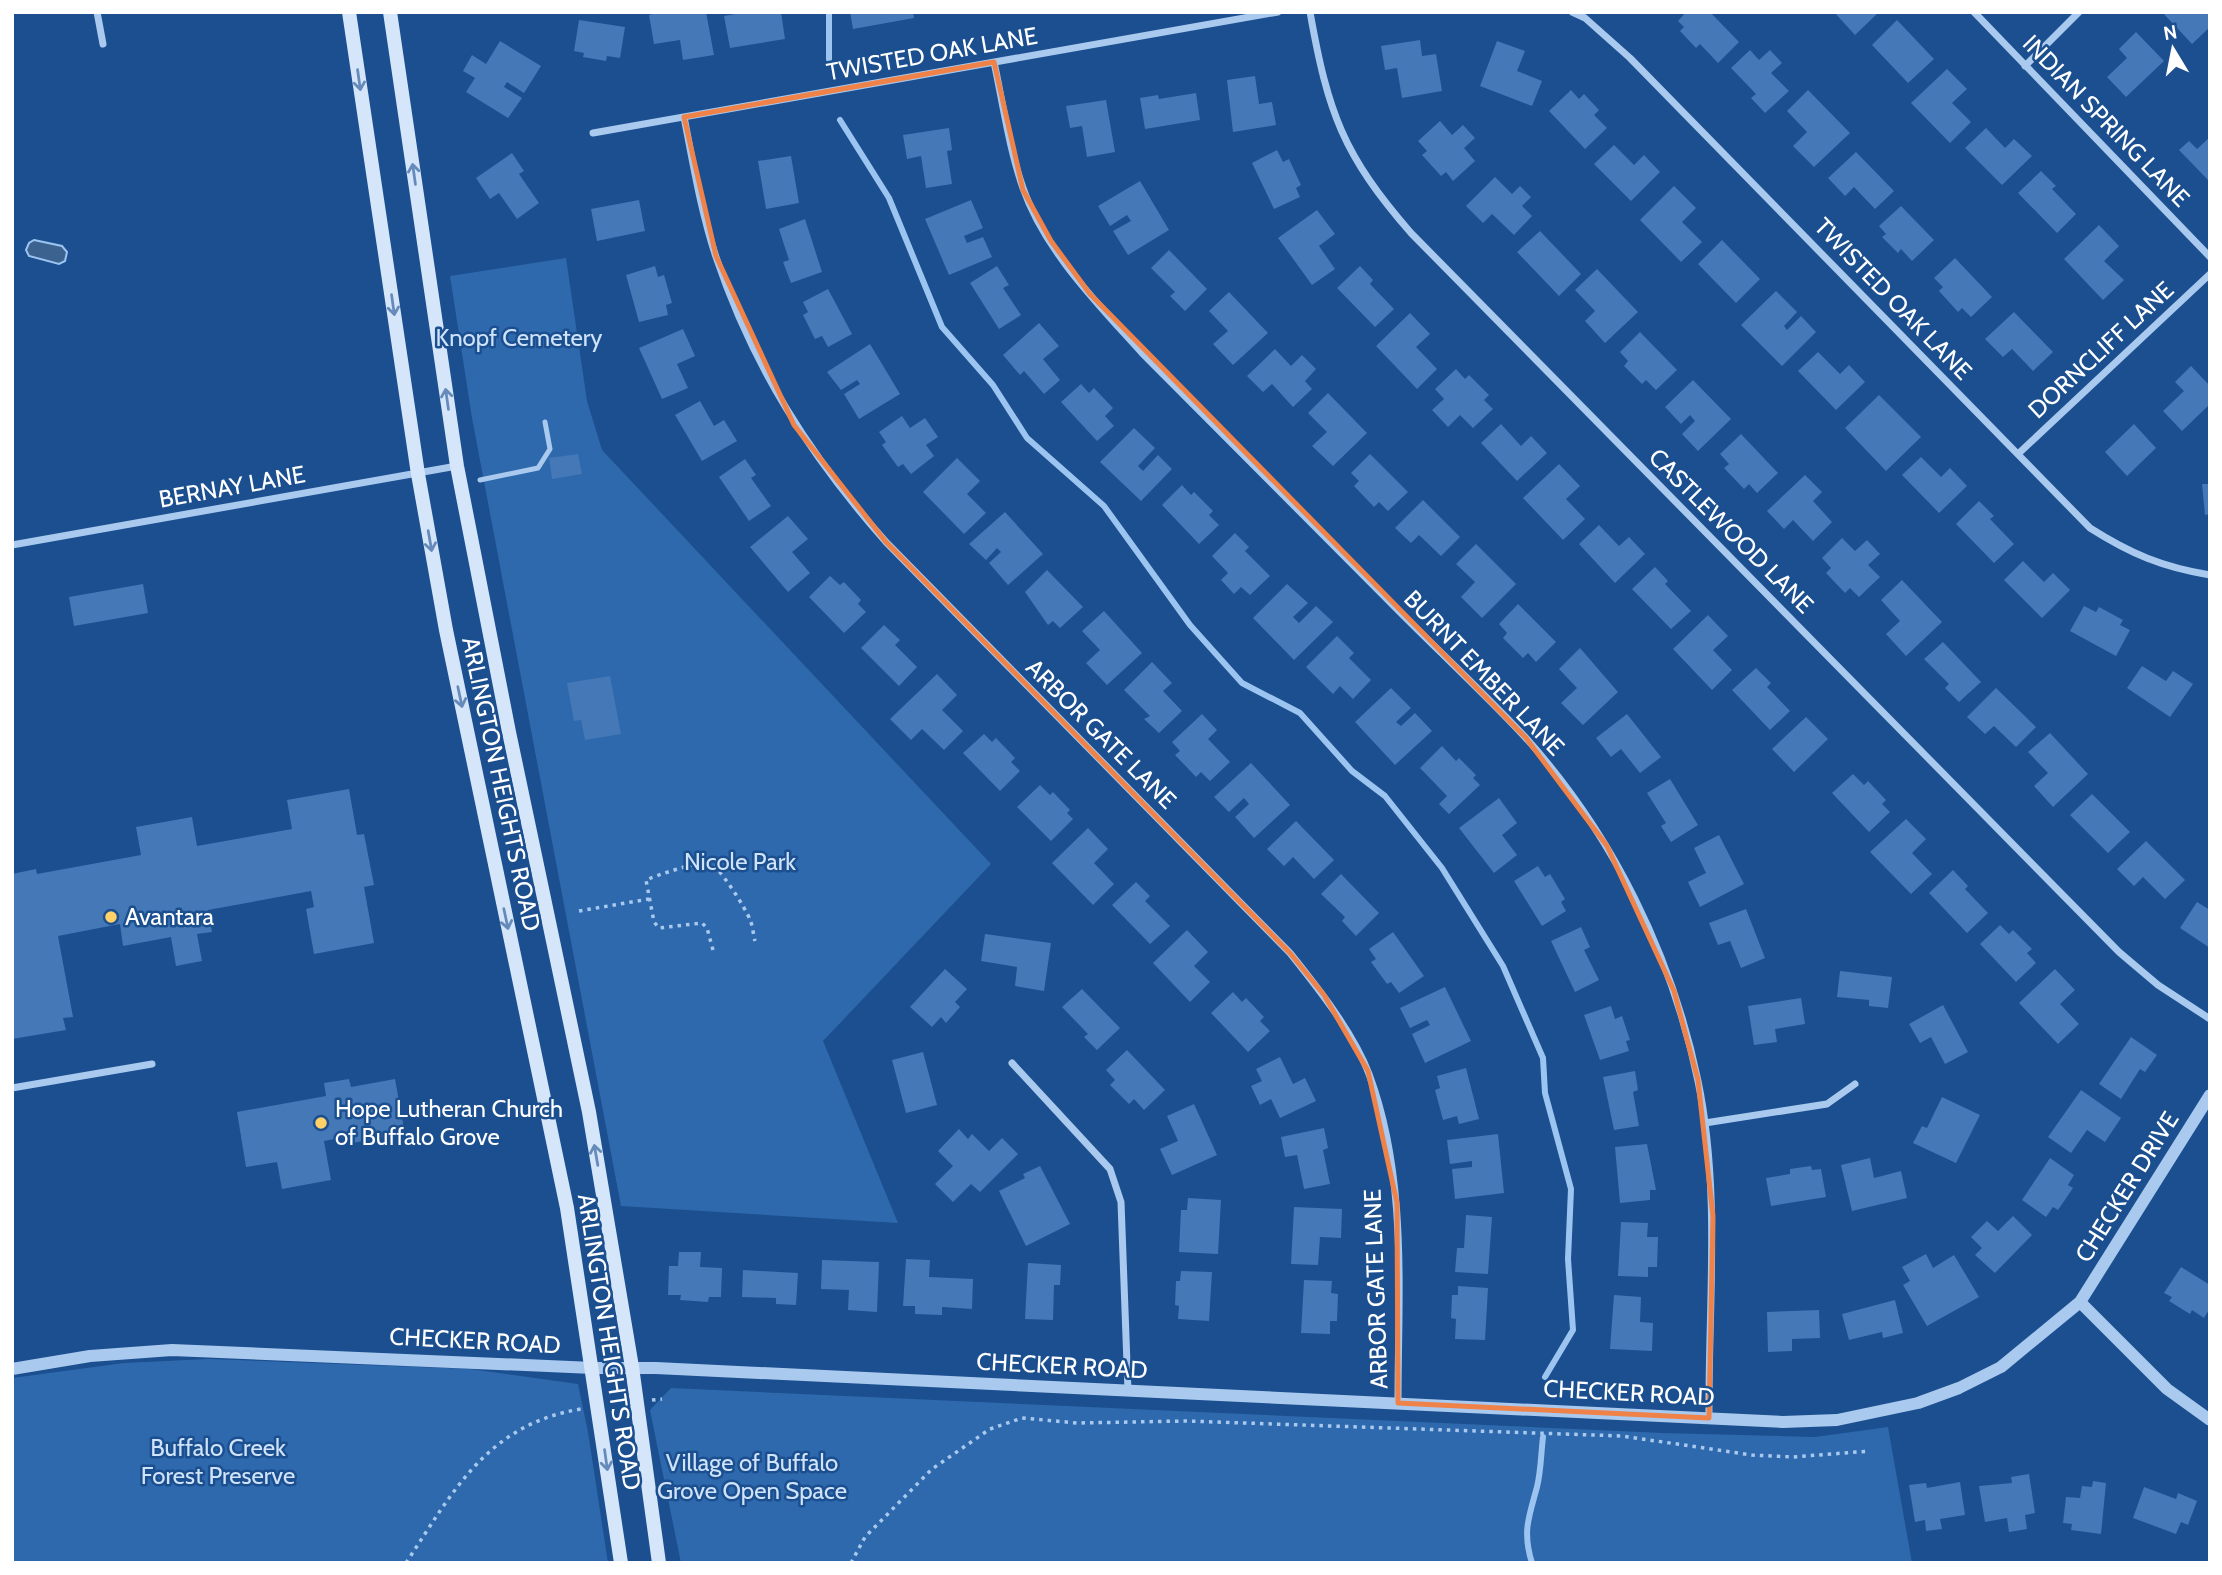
<svg xmlns="http://www.w3.org/2000/svg" width="2222" height="1575" font-family="Cabin,sans-serif">
<style>
.green{fill:#2e69ad}
.water{fill:#3c6290;stroke:#9cc4f0;stroke-width:2}
.lines{fill:none;stroke-linecap:round;stroke-linejoin:round}
.stream{stroke:#9cc4f0;stroke-width:6}
.building{fill:#4478b7}
.path{stroke:#a9c9ee;stroke-width:3.5;stroke-dasharray:3.5 5;stroke-linecap:butt}
.service{stroke:#a9c9ee;stroke-width:5}
.minor{stroke:#a9c9ee;stroke-width:7}
.tertiary{stroke:#a9c9ee;stroke-width:12}
.secondary{stroke:#d6e6fa;stroke-width:14}
.oneway{stroke:#668bba}
.marked{fill:none;stroke:#ee8249;stroke-width:5;stroke-linejoin:round}
.poi-dot{fill:#ffd166;stroke:#1b4f8f;stroke-width:2.5}
.labels{text-anchor:middle;stroke-width:5;stroke-linejoin:round;paint-order:stroke}
.street-label{font-size:24px;fill:#fff;stroke:#1b4f8f}
.park-label{font-size:24px;fill:#cfe3fa;stroke:#1b4f8f}
.poi-label{font-size:24px;fill:#fff;stroke:#1b4f8f;text-anchor:start}
</style>
<rect width="100%" height="100%" fill="#1b4f8f"/>
<path class="green" d="M566 258 587 401 602 450 991 864 823 1041 898 1223 621 1206 472 418 450 276Z
M208 1359 470 1369 578 1384 588 1432 608 1563H12V1378L124 1363Z
M671 1388 1663 1433 1815 1437 1888 1427 1912 1563H681L650 1410Z"/>
<path class="water" d="M34 240 62 246 67 252 65 261 59 264 29 256 26 250 29 243Z"/>
<g class="lines">
<path class="stream" d="M829 59V12
M840 120 889 198 942 327 993 385 1027 438 1104 506 1190 625 1242 683 1300 713 1352 771 1385 796 1442 868 1503 966 1543 1058 1545 1093 1571 1189 1568 1259 1573 1330 1545 1377
M1532 1563C1522 1531 1529 1517 1537 1487 1541 1471 1541 1453 1543 1437"/>
</g>
<path class="building" d="M658 12H706L714 55 683 60 680 40 654 44 649 15Z
M747 12H781L785 39 730 48 724 16Z
M850 12H913L914 18 853 29Z
M1686 12H1710L1739 42 1718 63 1700 44 1696 48 1680 31 1684 27 1678 21Z
M1834 12H1879L1855 35Z
M2162 12H2210V27L2192 44Z
M579 20 625 27 620 58 607 56 606 61 583 57 584 53 574 51Z
M1897 20 1934 59 1908 83 1872 45Z
M2136 32 2164 61 2126 97 2107 77 2127 58 2119 49Z
M1420 40 1422 56 1436 54 1442 91 1402 98 1397 68 1385 70 1381 46Z
M500 41 541 66 524 93 507 82 504 87 522 98 508 118 466 92 475 78 463 71 472 55 486 64Z
M1497 41 1525 51 1517 71 1542 81 1532 106 1480 86Z
M1750 50 1759 60 1770 50 1782 63 1771 73 1789 91 1765 113 1751 98 1756 94 1731 68Z
M1947 69 1967 89 1952 103 1971 122 1950 143 1911 103Z
M1255 76 1259 104 1272 102 1276 125 1233 132 1227 80Z
M1571 90 1579 99 1584 94 1599 110 1594 115 1607 128 1585 149 1549 111Z
M1808 90 1850 133 1814 167 1793 146 1807 132 1787 111Z
M1196 93 1200 120 1145 129 1140 98 1158 95 1159 99Z
M1106 100 1115 152 1087 157 1082 126 1070 128 1066 106Z
M1440 121 1452 135 1463 125 1475 138 1464 148 1475 161 1453 181 1446 172 1441 176 1422 155 1427 151 1418 141Z
M949 128 952 150 947 151 952 184 926 188 921 156 907 159 903 135Z
M1986 128 2005 148 2014 139 2032 156 2002 185 1965 148Z
M2210 137V178L2208 180 2179 150 2189 141 2197 149Z
M1614 145 1634 165 1644 155 1660 172 1631 201 1594 164Z
M1277 150 1283 162 1289 159 1301 185 1296 188 1300 197 1274 209 1252 163Z
M1856 152 1894 191 1875 209 1854 187 1845 196 1828 178Z
M512 153 524 171 519 174 539 203 517 219 499 193 490 199 476 178Z
M791 156 799 203 766 209 758 161Z
M2041 171 2056 186 2052 189 2076 214 2057 233 2018 193Z
M1495 177 1512 194 1520 186 1531 197 1522 206 1532 216 1514 235 1492 214 1483 223 1466 206Z
M1140 181 1169 230 1128 255 1113 231 1131 221 1127 215 1110 226 1098 206Z
M1674 186 1696 208 1682 222 1702 242 1681 262 1640 220Z
M639 200 645 231 597 241 591 209Z
M971 200 983 228 964 236 967 243 983 237 992 257 949 275 925 219Z
M1901 206 1934 240 1912 261 1901 249 1898 253 1882 237 1886 234 1879 226Z
M1317 210 1335 234 1319 246 1335 269 1312 285 1278 238Z
M805 219 822 272 791 283 783 262 789 260 779 229Z
M2099 225 2119 246 2104 261 2124 280 2103 300 2064 259Z
M1540 231 1581 274 1559 296 1517 252Z
M1722 240 1760 279 1736 303 1698 264Z
M1169 250 1207 289 1185 311 1170 296 1175 292 1151 268Z
M1955 258 1992 297 1971 317 1962 308 1958 312 1939 291 1943 287 1934 278Z
M655 266 658 277 664 275 672 303 666 305 668 315 639 322 626 275Z
M997 266 1009 285 1003 288 1021 315 999 329 970 283Z
M1360 266 1373 280 1370 284 1394 309 1375 327 1337 288Z
M1597 269 1638 312 1605 343 1585 321 1595 311 1575 290Z
M828 289 852 334 828 347 822 336 815 339 803 315 808 312 803 302Z
M1776 291 1797 312 1784 326 1787 330 1801 316 1816 332 1782 366 1741 325Z
M1229 292 1268 333 1233 365 1213 344 1228 331 1209 311Z
M2014 312 2053 352 2033 371 2012 349 2003 357 1985 339Z
M1410 313 1430 334 1416 347 1437 369 1417 389 1376 346Z
M1039 323 1059 346 1043 359 1060 380 1044 394 1024 371 1020 375 1003 355Z
M683 329 695 356 677 364 688 388 662 399 639 348Z
M1640 332 1677 370 1656 390 1646 380 1642 384 1624 366 1628 361 1620 352Z
M870 344 900 394 859 419 844 394 860 384 857 380 841 390 827 372Z
M1275 349 1291 366 1302 355 1316 369 1305 381 1312 389 1293 407 1272 384 1263 392 1247 376Z
M1818 352 1840 374 1849 365 1865 382 1836 410 1798 371Z
M2191 366 2210 386V404L2182 431 2163 411 2184 391 2175 382Z
M1456 369 1465 379 1469 375 1489 395 1484 400 1493 409 1473 428 1460 415 1448 427 1432 410 1444 399 1435 389Z
M1693 380 1731 419 1698 451 1682 434 1695 421 1690 415 1681 424 1665 407Z
M1081 384 1089 393 1094 388 1113 408 1105 416 1114 426 1097 441 1061 402Z
M1328 393 1367 433 1333 466 1312 446 1327 432 1308 413Z
M1879 395 1921 437 1886 471 1845 428Z
M700 401 714 426 724 420 737 441 702 461 675 415Z
M902 416 910 428 925 418 938 437 926 445 934 456 911 474 903 464 898 467 882 445 886 442 879 432Z
M1501 424 1521 446 1531 436 1547 453 1517 481 1481 443Z
M2134 424 2156 448 2127 476 2105 452Z
M1134 428 1155 448 1138 466 1143 471 1158 455 1172 469 1141 501 1100 462Z
M1741 434 1778 473 1757 493 1749 484 1744 489 1724 468 1729 464 1720 454Z
M578 454 582 474 552 479 549 458Z
M1370 454 1408 492 1388 511 1379 502 1374 507 1354 486 1359 481 1351 473Z
M1921 457 1941 477 1950 468 1967 486 1939 513 1902 475Z
M957 458 980 481 967 494 986 513 964 534 923 492Z
M745 459 756 475 751 478 771 506 749 521 719 477Z
M1559 464 1580 486 1566 499 1585 519 1563 540 1523 498Z
M1805 475 1822 492 1813 501 1832 522 1813 541 1793 520 1784 529 1767 511Z
M2202 484H2210V514L2205 515Z
M1182 485 1191 495 1194 492 1213 511 1209 515 1219 525 1199 544 1162 505Z
M1423 500 1460 537 1441 556 1419 535 1411 543 1395 528Z
M1979 501 1994 516 1990 519 2014 544 1994 563 1956 524Z
M1005 512 1043 554 1008 585 989 563 1001 552 997 548 986 560 969 544Z
M788 516 808 539 792 552 810 573 788 592 750 547Z
M1599 525 1619 546 1629 537 1645 554 1615 583 1579 544Z
M1235 533 1249 547 1245 551 1270 576 1250 595 1241 587 1234 594 1221 580 1228 573 1212 556Z
M1842 538 1855 551 1867 540 1880 554 1868 565 1880 577 1859 597 1850 588 1845 593 1826 573 1831 568 1822 558Z
M1476 544 1516 584 1482 618 1461 597 1475 582 1456 564Z
M2023 561 2044 582 2053 573 2070 590 2042 618 2004 580Z
M1655 567 1668 581 1665 584 1691 611 1671 629 1632 589Z
M1047 570 1083 607 1060 628 1053 621 1048 625 1025 592Z
M830 576 840 585 844 582 861 600 858 604 866 612 844 633 809 597Z
M1902 580 1942 622 1906 656 1886 634 1900 621 1881 600Z
M143 584 148 613 74 626 69 597Z
M1287 584 1308 603 1293 617 1299 623 1316 606 1333 622 1294 660 1253 618Z
M1518 604 1556 642 1536 662 1528 653 1523 658 1503 638 1507 633 1499 624Z
M2084 606 2096 612 2099 607 2123 620 2120 625 2130 630 2116 656 2070 631Z
M1104 611 1142 653 1107 685 1086 663 1100 650 1082 631Z
M1708 615 1728 636 1713 650 1732 670 1712 690 1673 649Z
M884 625 900 640 895 645 917 667 899 686 861 648Z
M1337 636 1354 653 1349 658 1371 680 1353 699 1340 686 1333 694 1306 667Z
M1943 642 1981 682 1959 702 1945 688 1949 684 1924 659Z
M1580 648 1618 692 1583 725 1561 703 1577 688 1559 669Z
M1152 662 1172 683 1163 691 1182 711 1159 733 1144 719 1150 716 1124 690Z
M2142 666 2166 681 2173 671 2193 684 2170 717 2127 688Z
M1756 668 1771 683 1767 687 1790 711 1770 730 1732 690Z
M937 674 957 695 942 710 963 731 944 750 922 729 911 740 890 719Z
M610 676 621 734 585 740 581 720 574 721 567 683Z
M1391 688 1411 708 1396 722 1401 726 1415 713 1432 731 1395 765 1355 722Z
M1996 688 2036 727 2016 747 1994 726 1985 734 1967 717Z
M1202 714 1217 730 1208 739 1230 762 1210 781 1201 772 1196 777 1175 755 1180 751 1172 742Z
M1627 714 1661 757 1640 773 1621 749 1611 757 1596 738Z
M1806 717 1828 739 1794 772 1772 749Z
M2050 733 2088 774 2053 807 2034 786 2048 773 2028 752Z
M984 734 992 742 996 738 1015 758 1011 762 1020 771 1000 791 963 753Z
M1442 746 1456 761 1459 758 1476 775 1473 778 1480 785 1449 814 1439 804 1447 796 1420 768Z
M1251 763 1290 805 1254 838 1235 817 1249 804 1244 798 1229 812 1214 797Z
M1853 774 1864 785 1868 781 1886 800 1882 804 1890 812 1869 832 1832 793Z
M1670 779 1698 825 1671 842 1661 826 1666 823 1647 793Z
M1040 785 1050 795 1053 792 1070 810 1067 813 1073 819 1051 841 1017 807Z
M349 789 357 835 364 834 374 885 364 887 374 943 314 954 306 909 314 907 311 891 208 910 212 932 197 934 202 961 176 966 171 937 123 946 120 924 58 936 73 1017 63 1018 66 1030 12 1039V874L36 869 37 874 141 855 136 827 192 817 197 846 292 829 287 800Z
M2092 794 2130 832 2108 853 2070 815Z
M1499 798 1517 823 1502 835 1517 855 1494 873 1459 828Z
M1906 819 1926 839 1912 853 1932 874 1911 894 1870 852Z
M1296 821 1334 860 1314 879 1293 857 1284 866 1267 849Z
M1088 828 1108 849 1094 863 1114 884 1093 905 1052 863Z
M1719 835 1744 884 1700 907 1688 882 1706 873 1694 848Z
M2146 841 2185 880 2165 899 2143 877 2134 886 2117 869Z
M1538 866 1545 877 1550 874 1565 899 1561 902 1566 911 1542 926 1514 881Z
M1953 870 1968 886 1965 889 1988 913 1967 933 1929 893Z
M1341 874 1379 913 1356 936 1342 921 1345 917 1321 894Z
M1136 882 1150 896 1145 901 1170 926 1150 944 1112 905Z
M2197 902 2210 910V948L2180 928Z
M1746 909 1765 958 1741 968 1730 941 1718 945 1709 923Z
M2000 925 2009 934 2013 930 2032 949 2027 953 2036 963 2016 982 1980 944Z
M1581 927 1590 947 1584 950 1599 980 1575 992 1551 941Z
M1187 930 1208 952 1194 966 1210 982 1190 1002 1153 963Z
M1393 932 1424 976 1399 993 1391 982 1387 984 1371 962 1376 959 1369 949Z
M985 934 1051 943 1044 991 1015 986 1017 967 981 961Z
M945 969 967 989 955 1002 960 1007 946 1023 941 1017 932 1027 910 1007Z
M2055 969 2075 990 2060 1004 2079 1024 2058 1044 2019 1003Z
M1840 971 1892 977 1888 1008 1869 1006V1000L1837 997Z
M1445 987 1471 1041 1425 1063 1412 1034 1430 1025 1427 1020 1410 1028 1400 1008Z
M1082 989 1120 1028 1097 1050 1084 1037 1088 1034 1062 1007Z
M1233 992 1242 1002 1246 998 1264 1017 1260 1021 1270 1031 1248 1052 1211 1013Z
M1801 998 1805 1024 1775 1029 1777 1042 1754 1045 1748 1006Z
M1943 1005 1968 1052 1945 1064 1931 1037 1920 1043 1909 1024Z
M1611 1006 1615 1019 1622 1016 1630 1040 1626 1041 1629 1051 1600 1060 1584 1015Z
M2131 1037 2157 1055 2145 1072 2140 1069 2121 1099 2099 1084Z
M1127 1050 1165 1090 1144 1110 1134 1099 1129 1104 1110 1085 1115 1080 1106 1070Z
M923 1052 937 1105 906 1113 892 1060Z
M1280 1057 1293 1084 1305 1078 1316 1101 1280 1118 1271 1099 1260 1105 1251 1086 1262 1081 1256 1069Z
M1466 1068 1479 1119 1459 1124 1457 1116 1443 1120 1435 1090 1440 1088 1437 1076Z
M1635 1071 1638 1090 1633 1092 1639 1126 1614 1130 1603 1077Z
M349 1079 351 1087 395 1079 405 1134 346 1144 345 1137 324 1141 331 1180 282 1189 277 1162 246 1167 237 1112 326 1096 324 1083Z
M2081 1090 2121 1118 2105 1142 2087 1130 2071 1153 2048 1137Z
M1942 1097 1980 1115 1956 1163 1913 1143 1922 1126 1927 1128Z
M1194 1104 1217 1155 1172 1175 1160 1149 1178 1141 1167 1116Z
M1324 1128 1328 1148 1323 1150 1330 1184 1304 1189 1297 1155 1285 1157 1281 1137Z
M959 1129 968 1139 972 1134 989 1151 1002 1138 1018 1154 980 1192 971 1184 953 1202 935 1184 953 1166 938 1151Z
M1498 1134 1504 1193 1455 1199 1452 1169 1472 1167V1161L1450 1164 1447 1140Z
M1647 1144 1656 1190H1650V1200L1620 1203 1615 1147Z
M1870 1158 1874 1178 1901 1171 1907 1198 1852 1211 1841 1165Z
M2050 1158 2074 1175 2068 1185 2073 1188 2058 1210 2053 1207 2046 1217 2022 1200Z
M1040 1166 1070 1224 1026 1246 999 1191 1025 1178 1023 1174Z
M1811 1166 1812 1170 1821 1169 1826 1197 1771 1206 1766 1178 1790 1174V1169Z
M1188 1198 1221 1200 1218 1254 1179 1252 1181 1210H1187Z
M1294 1207 1342 1209 1341 1238 1320 1237 1318 1265 1291 1264Z
M1466 1215 1492 1217 1488 1274 1455 1272 1457 1248H1464Z
M2013 1216 2032 1235 1995 1273 1975 1255 1982 1248 1971 1237 1987 1221 1998 1231Z
M1621 1222 1648 1223 1647 1237H1658L1657 1267H1648V1277L1618 1276Z
M679 1252H701L700 1267 722 1268 721 1297H709L708 1302 680 1300 681 1295H668L669 1266H678Z
M1926 1254 1933 1268 1954 1255 1979 1297 1927 1326 1903 1285 1910 1281 1902 1267Z
M906 1259 930 1260 929 1277 973 1279 972 1309 942 1307V1315L915 1314V1306H903Z
M822 1260 879 1262 877 1312 848 1310 849 1290 821 1289Z
M1028 1263 1061 1265 1060 1285H1054L1053 1320 1025 1319Z
M2181 1267 2210 1285V1308L2204 1318 2192 1310 2190 1314 2169 1301 2172 1297 2164 1293Z
M743 1270 798 1273 796 1305 776 1304V1298L742 1297Z
M1181 1271 1212 1272 1209 1321 1178 1319 1179 1306 1175 1305 1176 1281H1180Z
M1304 1280 1332 1281 1331 1293 1338 1294 1337 1321H1330V1334L1301 1333Z
M1458 1286 1488 1288 1485 1340 1455 1339 1456 1319 1451 1318 1452 1295H1458Z
M1614 1295 1641 1297 1640 1322 1653 1323 1652 1351 1610 1349Z
M1895 1300 1903 1333 1883 1338 1882 1332 1849 1340 1842 1314Z
M1819 1310 1820 1338 1792 1339V1351L1768 1352 1767 1312Z
M2029 1474 2035 1513 2025 1515 2027 1529 2009 1532 2007 1518 1985 1522 1979 1486 2012 1483 2011 1477Z
M2093 1481 2106 1483 2101 1534 2071 1530 2072 1524 2063 1523 2066 1497 2080 1498 2082 1486 2092 1487Z
M1960 1482 1965 1515 1940 1519 1942 1529 1926 1531 1925 1520 1915 1522 1909 1485 1926 1483 1927 1488Z
M2144 1487 2176 1499 2178 1493 2197 1501 2188 1525 2181 1522 2176 1534 2133 1518Z"/>
<g class="lines">
<path class="path" d="M579 911 649 899
M713 950 707 928 702 923 659 928 654 922 646 880C654 876 703 860 709 862 718 865 747 910 750 920 753 926 753 934 755 941
M652 1400 662 1399
M406 1563C454 1490 488 1424 581 1409
M851 1563 865 1537 932 1469 990 1429 1022 1418 1077 1423 1186 1421 1622 1436 1752 1455 1793 1457 1870 1451"/>
<path class="service" d="M480 480 538 468 550 449 545 422"/>
<path class="minor" d="M97 12 103 44
M1310 12C1328 113 1343 155 1411 233L2119 952 2158 985 2210 1019
M1572 12 1585 18 1630 58 2090 528C2131 554 2162 567 2210 575
M1974 12 2210 257
M994 62C1003 104 1009 148 1023 188 1045 251 1098 304 1142 353 1223 434 1304 516 1385 597 1431 644 1480 689 1525 737 1612 833 1672 955 1698 1081 1721 1192 1708 1305 1709 1418
M2025 66 2079 12
M684 117C693 163 701 212 716 257 753 367 810 456 886 542L1290 953C1318 988 1353 1032 1369 1074 1408 1178 1398 1294 1398 1403
M593 133 1278 12
M2018 454 2210 274
M12 545 457 466
M1012 1063 1110 1169 1121 1202 1128 1391
M12 1088 152 1064
M1705 1123 1827 1104 1855 1084"/>
<path class="tertiary" d="M2080 1302 2167 1389 2210 1420
M12 1369 90 1356 172 1350 593 1368H656L1783 1422 1837 1420 1918 1403 1959 1388 2001 1367 2080 1302 2210 1095"/>
<path class="secondary" d="M349 12 418 474 446 630 567 1208 621 1563
M390 12 457 466 509 732 589 1112 632 1367 659 1563"/>
</g>
<defs><path id="oneway-shaft" d="M-6 0H5M1.5-3L5.5 0L1.5 3" fill="none" stroke-width="1.6" stroke-linecap="round" stroke-linejoin="round" transform="scale(1.75)"/></defs>
<g class="oneway">
<use href="#oneway-shaft" transform="translate(359 80) rotate(82)"/>
<use href="#oneway-shaft" transform="translate(414 174) rotate(-98)"/>
<use href="#oneway-shaft" transform="translate(393 305) rotate(82)"/>
<use href="#oneway-shaft" transform="translate(447 399) rotate(-98)"/>
<use href="#oneway-shaft" transform="translate(430 541) rotate(80)"/>
<use href="#oneway-shaft" transform="translate(460 697) rotate(78)"/>
<use href="#oneway-shaft" transform="translate(506 919) rotate(78)"/>
<use href="#oneway-shaft" transform="translate(596 1155) rotate(-100)"/>
<use href="#oneway-shaft" transform="translate(606 1460) rotate(82)"/>
</g>
<path class="marked" d="M994 62 1023 190 1051 241 1090 294 1526 738 1607 846 1674 991 1698 1080 1713 1216 1709 1418 1398 1403 1397 1203 1368 1071 1324 995 1290 953 886 542 794 425 716 256 684 117Z"/>
<g class="poi-dot">
<circle cx="111" cy="917" r="7"/>
<circle cx="321" cy="1123" r="7"/>
</g>
<g class="labels">
<g class="street-label">
<text transform="translate(932 54) rotate(-10)" y="8">TWISTED OAK LANE</text>
<text transform="translate(2106 121) rotate(46)" y="8">INDIAN SPRING LANE</text>
<text transform="translate(1893 299) rotate(46)" y="8">TWISTED OAK LANE</text>
<text transform="translate(2101 350) rotate(-43)" y="8">DORNCLIFF LANE</text>
<text transform="translate(232 487) rotate(-10)" y="8">BERNAY LANE</text>
<text transform="translate(1731 531) rotate(45)" y="8">CASTLEWOOD LANE</text>
<text transform="translate(1484 673) rotate(46)" y="8">BURNT EMBER LANE</text>
<text transform="translate(1101 734) rotate(45)" y="8">ARBOR GATE LANE</text>
<text transform="translate(501 784) rotate(78)" y="8">ARLINGTON HEIGHTS ROAD</text>
<text transform="translate(2127 1187) rotate(-58)" y="8">CHECKER DRIVE</text>
<text transform="translate(1376 1289) rotate(-92)" y="8">ARBOR GATE LANE</text>
<text transform="translate(475 1341) rotate(3)" y="8">CHECKER ROAD</text>
<text transform="translate(609 1342) rotate(81)" y="8">ARLINGTON HEIGHTS ROAD</text>
<text transform="translate(1062 1366) rotate(3)" y="8">CHECKER ROAD</text>
<text transform="translate(1629 1393) rotate(3)" y="8">CHECKER ROAD</text>
</g>
<g class="park-label">
<text x="519" y="346">Knopf Cemetery</text>
<text x="740" y="870">Nicole Park</text>
<text x="218" y="1456">Buffalo Creek<tspan x="218" dy="28">Forest Preserve</tspan></text>
<text x="752" y="1471">Village of Buffalo<tspan x="752" dy="28">Grove Open Space</tspan></text>
</g>
<g class="poi-label">
<text x="125" y="925">Avantara</text>
<text x="335" y="1117">Hope Lutheran Church<tspan x="335" dy="28">of Buffalo Grove</tspan></text>
</g>
</g>
<rect width="2222" height="1575" fill="none" stroke="#ffffff" stroke-width="28"/>
<g transform="translate(2173 49) rotate(350)" stroke="#1b4f8f" stroke-width="5" paint-order="stroke">
<path d="M0-5L12 26L0 18L-12 26Z" fill="#ffffff"/>
<text y="-10" font-size="19" font-weight="bold" text-anchor="middle" fill="#ffffff">N</text>
</g>
</svg>
